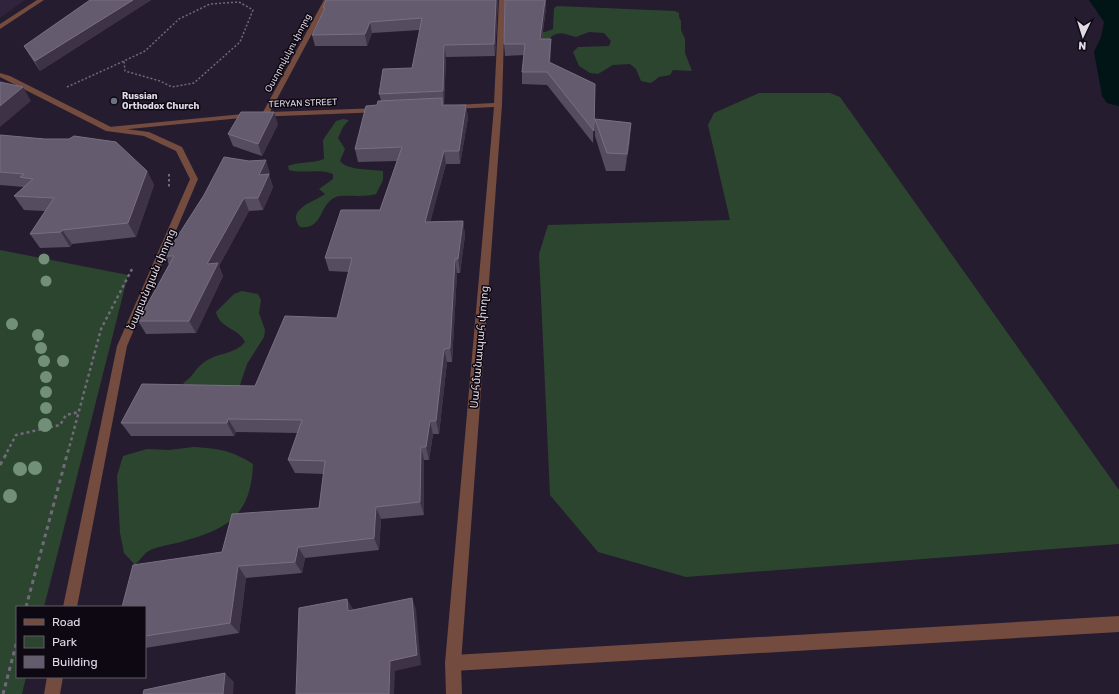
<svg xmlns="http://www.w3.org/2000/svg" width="1119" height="694" font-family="Rubik,'Noto Sans Armenian',sans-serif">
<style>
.built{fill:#30233c}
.green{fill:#2c452f}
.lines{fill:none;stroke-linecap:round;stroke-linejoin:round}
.river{fill:#011416;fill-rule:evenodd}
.path-far3{stroke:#72697a;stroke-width:1.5;stroke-dasharray:2 2;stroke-linecap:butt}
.path-far2{stroke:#72697a;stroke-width:2;stroke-dasharray:2.5 2.5;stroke-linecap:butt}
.path-far1{stroke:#72697a;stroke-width:2.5;stroke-dasharray:3 3;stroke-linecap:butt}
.path{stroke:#72697a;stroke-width:3;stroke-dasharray:4 4;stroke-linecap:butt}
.service{fill:#734b3f;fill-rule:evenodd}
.minor{fill:#734b3f;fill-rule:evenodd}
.tertiary{fill:#734b3f;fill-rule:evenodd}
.tree{fill:#718f79}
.wall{fill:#564c60}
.shaded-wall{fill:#3d3246}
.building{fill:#655b6f;stroke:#786f82}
.worship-dot{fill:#6b7280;stroke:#0d0811;stroke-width:1.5}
.labels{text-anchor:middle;stroke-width:3;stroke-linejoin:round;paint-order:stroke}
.far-street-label{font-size:9px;fill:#e0dae7;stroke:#0d0811}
.far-poi-label{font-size:9px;font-weight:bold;fill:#e0dae7;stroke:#0d0811;text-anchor:start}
.street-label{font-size:11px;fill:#e0dae7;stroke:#0d0811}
</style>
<rect width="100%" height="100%" fill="#261c2f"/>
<path class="built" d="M0 0H25L0 18Z"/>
<path class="green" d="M557 6 675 11 679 13V17L681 21V30L685 39V53L692 71 673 70 670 75 659 77 651 83 641 81 636 69 630 64 613 65 598 74 590 73 579 66 573 52 578 47 609 46 611 41 604 33 589 32 576 37C567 35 559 29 550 38V43L515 34 545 32 553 29 554 8Z
M759 93H830L840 97 1119 490V544L686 577 598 552 550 495 539 254 548 225 730 220 708 125 714 113Z
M343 119 349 120 343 127 338 138 345 149 340 161C348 171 371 169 383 171V180L376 194C364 198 343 194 336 197 319 203 324 230 300 227 285 209 316 201 325 194L319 189 333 179V174C319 168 303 174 289 170L288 166C300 161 312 164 324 159L323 140 336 121Z
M0 250 128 275 44 607H17V677H26L22 694H0Z
M242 291 258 294 261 300 259 313 265 330 264 337 247 364 239 388 197 393 183 383C192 378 197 366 206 361 219 352 234 355 245 342 239 328 220 329 216 312L234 294Z
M194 447C220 449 231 450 253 464 251 519 224 530 177 543 168 545 154 547 147 552 143 555 139 561 135 565L124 553 120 533 117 476 123 456 147 449 169 450Z"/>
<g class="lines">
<path class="river" d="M1089 0H1119V106L1107 103 1102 96 1094 52 1101 37 1104 22Z"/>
<path class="path-far3" d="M239 2 253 10 240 42 194 83 172 87 160 81 125 71 124 61 145 51 179 19 210 4Z
M67 87 124 61"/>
<path class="path-far2" d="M169 174V187"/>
<path class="path-far1" d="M7 452 16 435 60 425 66 415 79 412
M68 452 101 329 132 269"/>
<path class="path" d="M0 465 8 451
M26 607 68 451
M3 694 17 641"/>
<path class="service" d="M1119 616V632L453 671 447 669 445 663 447 657 453 655Z"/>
<path class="minor" d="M37 0H44L0 29V24Z
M324 0H330L270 112 380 108H383V112L251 117 109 131 105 129 109 127 263 112Z
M499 0H505L502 105 461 663 462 694H446L445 663 494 107 453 109 449 107 453 105 494 103Z"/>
<path class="tertiary" d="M0 73 10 76 111 127 149 132 182 147 198 179 127 346 77 607H63L117 346 190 179 176 151 144 136 106 131 0 77Z
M47 677H63L60 694H44Z"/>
</g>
<g class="tree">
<circle cx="44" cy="259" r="5.5"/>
<circle cx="46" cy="281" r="5.5"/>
<circle cx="12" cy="324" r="6"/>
<circle cx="38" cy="335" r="6"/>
<circle cx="41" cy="348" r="6"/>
<circle cx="44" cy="361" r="6"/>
<circle cx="63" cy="361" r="6"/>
<circle cx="46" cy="377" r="6"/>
<circle cx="46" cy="392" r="6"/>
<circle cx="46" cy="408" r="6"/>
<circle cx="45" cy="425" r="7"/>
<circle cx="35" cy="468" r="7"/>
<circle cx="20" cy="469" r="7"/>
<circle cx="10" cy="496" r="7"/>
</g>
<path class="wall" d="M90 0H151L40 71 30 56 24 46Z
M326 0H498L495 56 446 57 444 104H443V105H466L468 118 460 164H446L430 222 463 221 465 235 460 273H457L452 362H447L439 434H433L429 460H424V515L381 519 379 550 305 558 302 573 246 578 239 633 145 648V607L222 552 319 508 324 474 295 473 288 460 298 433 236 432 234 436H131L121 423 255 386 337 318 349 272 329 271 325 258 380 210 397 161 358 162 355 149 377 105 381 100 379 94 412 68 420 30 372 33 367 46H315L312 35 324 11 323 8Z
M505 0H546V8L542 39 551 51 550 63 595 84 593 143 547 85 522 84V72L524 55 505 56 504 44Z
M595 119 630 140 625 171H606L595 136Z
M278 124 262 156 233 146 228 134Z
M0 135 147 171 154 185 136 237 72 244 70 247 40 248 30 234 45 211 24 210 14 196 24 187 0 185Z
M270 173 269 175 273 187 263 210 249 211 219 266 223 276 196 333 146 334 138 321 169 265 165 256Z"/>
<path class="shaded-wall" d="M133 0H151L40 71 35 61Z
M496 0H498L495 56 494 44Z
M545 0 546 8 540 51V39Z
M370 22 372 33 367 46 365 34Z
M551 39V51L549 74V62Z
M444 45 446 57 444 104 443 91Z
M23 87 31 101 0 127V106Z
M466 105 468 118 460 164 459 151Z
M274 112 278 124 262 156 258 144Z
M631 123 630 140 625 171 627 154Z
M444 151 446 164 427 235 425 222Z
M266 160 270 173 269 175 273 187 263 210 258 198 259 175Z
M147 171 154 185 136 237 128 223Z
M244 198 249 211 219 266 223 276 196 333 189 321 207 264Z
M463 221 465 235 460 273 458 259Z
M62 230 72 244 70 247 61 232Z
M455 259 457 273 452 362 450 348Z
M444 349 447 362 439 434 436 421Z
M228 419 236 432 234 436 227 423Z
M430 421 433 434 429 460 426 447Z
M421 447 424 460V515L420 502Z
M376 507 381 519 379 550 374 538Z
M298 547 305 558 302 573 295 562Z
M238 566 246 578 239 633 230 623Z
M412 598 416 609 421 665 395 671 394 694H389L390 661Z
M347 599 353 609 354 621 348 611Z
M225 673 234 682 233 694H223Z"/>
<path class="building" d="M90 0H133L35 61 24 46Z
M326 0H496L494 44 444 45 443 91 379 94 383 69 412 68 422 18 370 22 365 34 312 35 325 8H323Z
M505 0H545L540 39H551L549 62 595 84 594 131 547 72H522L525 44H504Z
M0 82 23 87 0 106Z
M442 98V105H466L459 151H444L425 222 463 221 458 259H455L450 348 444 349 436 421H430L426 447H421L420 502 376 507 374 538 298 547 295 562 238 566 230 623 145 636V607H122L133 565 222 552 232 514 319 508 325 461 288 460 302 420 228 419 227 423H121L142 384 255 386 285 316 337 318 352 258H325L341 210H380L402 147 355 149 366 106 377 105 378 101Z
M241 112H274L258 144 228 134Z
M595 119 631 123 627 154 607 153Z
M0 135 45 139H69L74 136 116 142 147 171 128 223 62 230 61 232 30 234 54 198 14 196 33 179 20 177 24 174 0 172Z
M224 157 249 161 266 160 259 175 269 174 258 198H244L207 264 218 263 189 321H138L174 256H165L204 195Z
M412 598 417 655 390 661 389 694H296L299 608 347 599 348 611Z
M225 673 223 694H143L144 690Z"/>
<circle class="worship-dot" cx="114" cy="101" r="4"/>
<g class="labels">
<g class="far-street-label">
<text transform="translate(288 53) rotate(-62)" y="3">Օստրովսկու փողոց</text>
<text transform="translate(303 103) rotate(-2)" y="3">TERYAN STREET</text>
</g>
<g class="far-poi-label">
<text x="122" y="99">Russian<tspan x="122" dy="10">Orthodox Church</tspan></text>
</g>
<g class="street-label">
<text transform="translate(151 279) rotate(-67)" y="4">Նալբանդյան փողոց</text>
<text transform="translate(479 347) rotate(-85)" y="4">Սահմանապահ փողոց</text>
</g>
</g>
<rect x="16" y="606" width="130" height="72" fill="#0d0811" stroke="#615c67"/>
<rect x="24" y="619" width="20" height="6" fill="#734b3f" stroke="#615c67"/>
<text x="52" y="626" font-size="12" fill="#e0dae7">Road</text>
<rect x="24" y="636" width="20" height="12" fill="#2c452f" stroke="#615c67"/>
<text x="52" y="646" font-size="12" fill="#e0dae7">Park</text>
<rect x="24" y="656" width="20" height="12" fill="#655b6f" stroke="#615c67"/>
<text x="52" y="666" font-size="12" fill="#e0dae7">Building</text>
<g transform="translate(1083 36) rotate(184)" stroke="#0d0811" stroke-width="3" paint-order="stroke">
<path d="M0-3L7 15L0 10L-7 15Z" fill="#e0dae7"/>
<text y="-6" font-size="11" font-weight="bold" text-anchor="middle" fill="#e0dae7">N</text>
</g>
</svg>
